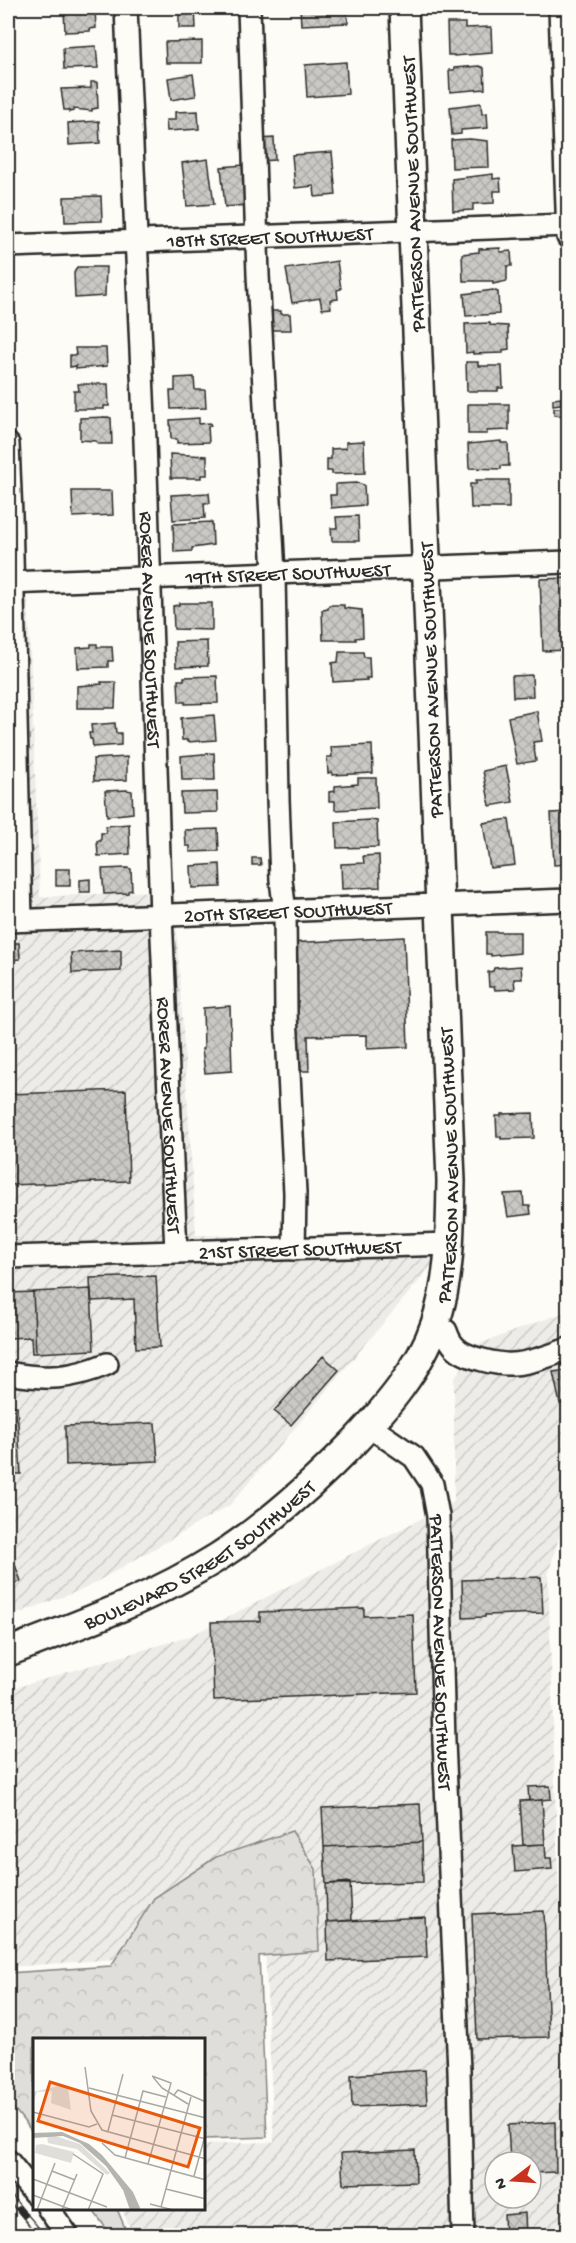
<svg xmlns="http://www.w3.org/2000/svg" width="576" height="2243" font-family="'Gochi Hand',sans-serif">
<style>
.industrial{fill:url(#industrial-furrows);fill-rule:evenodd}
.forest{fill:url(#forest-crowns);stroke:#858482;stroke-width:1.5}
.building{fill:url(#building-cross-hatch);stroke:#2b2b2b;stroke-width:1.5}
.lines{fill:none;stroke-linecap:round;stroke-linejoin:round}
.minor-casing{stroke:#2b2b2b;stroke-width:26}
.major-casing{stroke:#2b2b2b;stroke-width:32}
.minor{stroke:#fdfcf7;stroke-width:21}
.major{stroke:#fdfcf7;stroke-width:27}
.rail-casing{stroke:#2b2b2b;stroke-width:7}
.rail{stroke:#fdfcf7;stroke-width:4.5;stroke-dasharray:14;stroke-linecap:butt}
.labels{text-anchor:middle;stroke-width:5;stroke-linejoin:round;paint-order:stroke}
.street-label{font-size:20px;fill:#2b2b2b;stroke:#fdfcf7}
.inset-road{fill:none;stroke:#a9a8a5;stroke-width:1.5}
.view{fill:#e8590c;fill-opacity:0.15;stroke:#e8590c;stroke-width:3}
.inset-edge{fill:none;stroke:#2b2b2b;stroke-width:3}
</style>
<defs>
<pattern id="industrial-furrows" width="10" height="10" patternUnits="userSpaceOnUse" patternTransform="scale(1.5)"><rect width="10" height="10" fill="#edece8"/><path d="M-1 1l2-2M0 10L10 0M9 11l2-2" fill="none" stroke="#cbcbc7"/></pattern>
<pattern id="forest-crowns" width="20" height="18" patternUnits="userSpaceOnUse" patternTransform="scale(1.5)"><rect width="20" height="18" fill="#dfdeda"/><path d="M2 6a3 3 0 1 1 6 0M12 15a3 3 0 1 1 6 0" fill="none" stroke="#c0bfbb"/></pattern>
<pattern id="building-cross-hatch" width="8" height="8" patternUnits="userSpaceOnUse" patternTransform="scale(1.5)"><rect width="8" height="8" fill="#c9c8c4"/><path d="M0 0l8 8M0 8l8-8" fill="none" stroke="#adaca9"/></pattern>
</defs>
<rect width="100%" height="100%" fill="#fdfcf7"/>
<filter id="ink" filterUnits="userSpaceOnUse"><feTurbulence type="fractalNoise" baseFrequency=".0167" numOctaves="2"/><feDisplacementMap in="SourceGraphic" scale="12" xChannelSelector="R" yChannelSelector="G"/><feConvolveMatrix kernelMatrix="1 2 1 2 8 2 1 2 1" color-interpolation-filters="sRGB"/></filter>
<g filter="url(#ink)">
<path class="industrial" d="M27 575 40 897 174 890 196 1235 450 1244 230 1505 84 1589 8 1617V576Z
M568 1311V1506L548 1575 565 2084 568 2093V2235H133L122 2209 204 2208V2144L274 2142 265 1948 8 1967V1690L190 1636 454 1502V1379L479 1344ZM495 2162H531V2198H495Z"/>
<path class="forest" d="M292 1831 316 1869 319 1951 259 1956 267 2137 204 2139V2039H34V2134L8 2101V1973L111 1966 154 1898 216 1857Z
M92 2209H117L128 2235H111Z"/>
<path class="building" d="M88 8 89 10H95L96 28 90 29V31L65 32 64 9Z
M179 8H195L196 28H179Z
M300 8H347L348 23 301 25Z
M446 8H482L483 14 453 16 446 15Z
M447 23H465V28L491 27 492 53 454 56V55H448Z
M202 41V63H166L165 42Z
M96 46 98 68 64 69 63 48Z
M346 62 348 94 307 97 305 65Z
M479 66 484 68 485 89 450 92 449 70H454V68Z
M193 74 196 96 171 100 168 78Z
M91 82H97L98 108 92 109V111L74 109V111L69 112V110H64L61 89 91 88Z
M481 103 482 114 487 113 488 128 461 130V134L452 135 450 107Z
M198 111 199 129 167 131 166 120H175V112Z
M99 121 100 143 69 145 68 123Z
M274 138 275 160 259 161 258 139Z
M470 139 488 141 489 167 452 168 451 140Z
M332 152 336 195 315 197 314 186 295 188 292 155Z
M208 159 214 204 187 206 182 163Z
M244 165 247 205 225 207 221 167Z
M493 174V179L500 178 501 191H494V203L473 204V210L453 211 452 179Z
M101 196 102 221 65 222 64 197Z
M500 248V252L511 251 512 266H507V281L493 284V281H463L462 254 479 252V249Z
M337 261 341 289 337 290 338 299 330 300 331 308 322 309 320 298 292 303 286 269Z
M77 267H106L105 296 75 298 74 273Z
M493 290 498 292 499 314 466 316 464 294Z
M263 311H281V314H290L291 330H264Z
M490 323V325L508 326 509 349 503 350V353L473 354V352L466 353 465 324Z
M75 348H106L107 366 76 369V366L70 367V355H76Z
M466 362H478V366H502L503 388H498V391H467Z
M194 377 195 390H205L206 408 171 409 170 391H175V378Z
M78 384H108L109 406H104V409H74V391H79Z
M561 398V404L553 405V399Z
M468 404H509V430L487 431V434H468Z
M554 408H564V416L554 415Z
M108 417 111 418 112 444H98L96 441 80 440V418Z
M199 418V424L210 423 211 426H208L209 442 177 443V439H171L170 420Z
M364 441 365 473 332 474V471H327V459H331V449L346 448V442Z
M501 441V443H508L509 466H501V469L469 468 468 444Z
M170 454 207 456V475H201V478H171Z
M476 480H509V508H471L470 484H476Z
M357 483 364 485 365 505 331 508 330 495H336V484Z
M72 491H112L113 515 73 517Z
M209 493 210 503H204L205 518 173 520 171 495Z
M358 516 359 541H332L331 528H337L336 517Z
M212 522 213 545 192 548V551L174 552 173 524Z
M568 578V650L543 651 540 579Z
M179 603H212V630L174 629 173 606 179 605Z
M329 605H344V608L362 610 363 637 355 638 356 640H323L322 610 328 609Z
M207 641 208 666 176 667 175 642Z
M91 644H97V647H112L113 661H108V667L78 668 77 648 91 647Z
M339 652H363L364 657H369L370 678H366L367 680 333 682 332 663 338 662Z
M568 655V662L561 663 560 656Z
M532 675 533 696 513 697 512 676Z
M217 676 218 703 185 704V702H179L178 680H184V677Z
M101 682H115L116 684 115 708H77V686L102 684Z
M537 711 542 741 533 742 536 761 517 764 508 717Z
M214 715 216 740 187 742V740H182L181 718Z
M115 723 116 733H121V745L93 747 92 739H90L89 733H92L91 725Z
M372 745 373 773 332 775V772L328 773 327 757H332L331 747Z
M214 753 215 780H182L181 756Z
M127 757V780L94 781 93 759Z
M506 766 513 802 490 806 483 771Z
M358 778H376L377 808 335 810V801H329V792L335 791V786L358 784Z
M127 790 132 791 133 813 107 816 105 791Z
M217 792 218 812 182 813 181 793Z
M568 812V864L554 865 551 813Z
M509 819 515 865 490 868 483 823Z
M370 820 377 821 378 847 337 848 336 822Z
M129 824 130 854 98 856 97 841H101V833H106L105 826Z
M218 829 219 851 190 852V846H186L185 830Z
M8 851H12L13 896 8 897Z
M379 855 380 887 342 889 341 864 364 863 363 856Z
M252 858H260L261 865H252Z
M220 864 221 887 192 888 191 866Z
M127 868 131 869 132 890 128 891V893L104 894 102 869Z
M56 869H70V886H56Z
M90 879V892H80V880Z
M486 932H520V953L491 956V954H486Z
M404 937 408 1047 367 1049V1035L308 1036 309 1071H294L289 943Z
M8 943H19L20 959 8 960Z
M121 950V971L72 973 71 953Z
M521 966 522 979H514L515 989 495 990 494 987H489L488 972 493 971 494 968Z
M230 1006 232 1071 205 1073 202 1049 204 1048 203 1008Z
M126 1090 129 1181 8 1185V1094Z
M533 1113 534 1138 501 1139V1137H497L496 1116H501V1114Z
M523 1193 524 1206H530L531 1214 508 1217 504 1194Z
M156 1276 160 1347 136 1348 134 1299 91 1301 90 1278Z
M91 1289 94 1350 36 1353 33 1292Z
M33 1292 36 1353H32L31 1337 8 1338V1293Z
M323 1356 339 1370 291 1425 274 1411Z
M568 1370V1403L560 1404 553 1372Z
M8 1406H17L21 1474H8Z
M155 1423 158 1461 66 1465 65 1426Z
M11 1554 21 1581 8 1586V1555Z
M541 1577 543 1613 485 1615V1617L463 1618 462 1580Z
M364 1608V1616L413 1614 416 1692 214 1700 211 1622 260 1621V1612Z
M550 1786 551 1799 529 1801 528 1787Z
M542 1800 545 1844 523 1845 520 1801Z
M8 1802 13 1814 8 1816Z
M420 1804 422 1842 324 1847 322 1808Z
M422 1842 423 1882 326 1884 324 1847Z
M545 1844 546 1858H551L552 1869 515 1872 513 1846Z
M350 1882 352 1920 327 1922 326 1884Z
M544 1911 549 2037 477 2039 472 1914Z
M425 1917 427 1957 328 1961 327 1922Z
M425 2070 427 2104 352 2107 351 2075Z
M555 2122 556 2172 531 2173V2162H510L508 2125Z
M415 2150 416 2182 343 2184 341 2153Z
M525 2213 526 2236H505L504 2215Z
M393 2230 394 2236H357V2232Z"/>
<g class="lines">
<defs>
<g id="minor">
<path id="s1" d="M126 8 145 441 161 915 176 1251"/>
<path d="M249 8 258 275 274 574 278 799 281 880 285 912 286 1014 295 1193 294 1249"/>
<path d="M560 8 568 237"/>
<path id="s2" d="M8 246 568 225"/>
<path d="M8 444 11 515 21 920"/>
<path id="s3" d="M8 583 568 562"/>
<path id="s4" d="M8 921 568 900"/>
<path id="s5" d="M8 1257 450 1244"/>
<path d="M435 1326 446 1331C448 1337 450 1342 455 1347 465 1358 499 1365 513 1364 532 1363 551 1355 568 1349"/>
<path d="M8 1373C46 1380 71 1379 107 1364"/>
<path id="s6" d="M369 1426 414 1457 432 1484 438 1516 444 1742 459 2070 463 2236"/>
<path d="M8 2161 34 2193"/>
<path d="M48 2208 68 2236"/>
</g>
<g id="major">
<path id="s7" d="M8 1652C79 1625 153 1598 218 1557 268 1525 312 1485 353 1443 385 1409 420 1369 435 1324 451 1278 450 1229 451 1181L404 8"/>
</g>
</defs>
<use href="#minor" class="minor-casing"/>
<use href="#major" class="major-casing"/>
<use href="#minor" class="minor"/>
<use href="#major" class="major"/>
<defs>
<path id="rail" d="M8 2196 42 2236"/>
</defs>
<use href="#rail" class="rail-casing"/>
<use href="#rail" class="rail"/>
</g>
</g>
<g class="labels">
<g class="street-label">
<text transform="translate(412 194) rotate(-92)" y="7">PATTERSON AVENUE SOUTHWEST</text>
<text dy="7" stroke="none"><textPath href="#s2" startOffset="262">18TH STREET SOUTHWEST</textPath></text>
<text dy="7" stroke="none"><textPath href="#s3" startOffset="280">19TH STREET SOUTHWEST</textPath></text>
<text dy="7" stroke="none"><textPath href="#s1" startOffset="622">RORER AVENUE SOUTHWEST</textPath></text>
<text transform="translate(430 680) rotate(-92)" y="7">PATTERSON AVENUE SOUTHWEST</text>
<text dy="7" stroke="none"><textPath href="#s4" startOffset="280">20TH STREET SOUTHWEST</textPath></text>
<text dy="7" stroke="none"><textPath href="#s1" startOffset="1108">RORER AVENUE SOUTHWEST</textPath></text>
<text dy="7" stroke="none"><textPath href="#s7" startOffset="714">PATTERSON AVENUE SOUTHWEST</textPath></text>
<text dy="7" stroke="none"><textPath href="#s5" startOffset="292">21ST STREET SOUTHWEST</textPath></text>
<text dy="7" stroke="none"><textPath href="#s7" startOffset="216">BOULEVARD STREET SOUTHWEST</textPath></text>
<text dy="7" stroke="none"><textPath href="#s6" startOffset="256">PATTERSON AVENUE SOUTHWEST</textPath></text>
</g>
</g>
<g transform="translate(33 2038)">
<rect width="172" height="172" fill="#fdfcf7"/>
<path d="M19 97 47 106 77 135 74 137 44 111 15 105 14 98Z" fill="#dfdeda"/>
<path d="M30 47 35 49 38 72 18 65 19 53 4 54 0 64V54ZM9 106 41 114 38 125 2 115 3 107Z" fill="#dfdeda"/>
<path d="M29 94 56 106 69 117 100 154 108 172H97L90 152 73 128 47 105 30 98 0 100V95Z" fill="#b5b4b1"/>
<path class="inset-road" d="M52 29 58 73 69 92 173 121M120 39 129 50 155 66M56 50 173 80M141 57 145 52 173 64M0 74 56 89 64 86M79 77 173 101M75 93 90 36M69 105 82 117 173 142M40 116 70 136 55 172M92 120 110 53 133 59M115 126 138 45 119 38M19 133 42 142M161 138 173 94M0 141 74 169M133 151 173 161M0 157 39 172M117 166 140 172M128 169 158 59M4 172 22 125M29 172 44 136"/>
<path class="view" d="M17 44 167 90 155 129 5 83Z"/>
<rect width="172" height="172" class="inset-edge"/>
</g>
<rect width="576" height="2243" fill="none" stroke="#fdfcf7" stroke-width="30"/>
<rect x="15" y="15" width="546" height="2213" fill="none" stroke="#2b2b2b" stroke-width="2" filter="url(#ink)"/>
<g transform="translate(513 2180) rotate(253)"><circle r="28" fill="#fdfcf7" stroke="#a9a8a5" stroke-width="1.5"/>
<path d="M0-4.5L10 22L0 15L-10 22Z" fill="#c8321e"/>
<text y="-9" font-size="16" font-weight="bold" text-anchor="middle" fill="#2b2b2b">N</text>
</g>
</svg>
